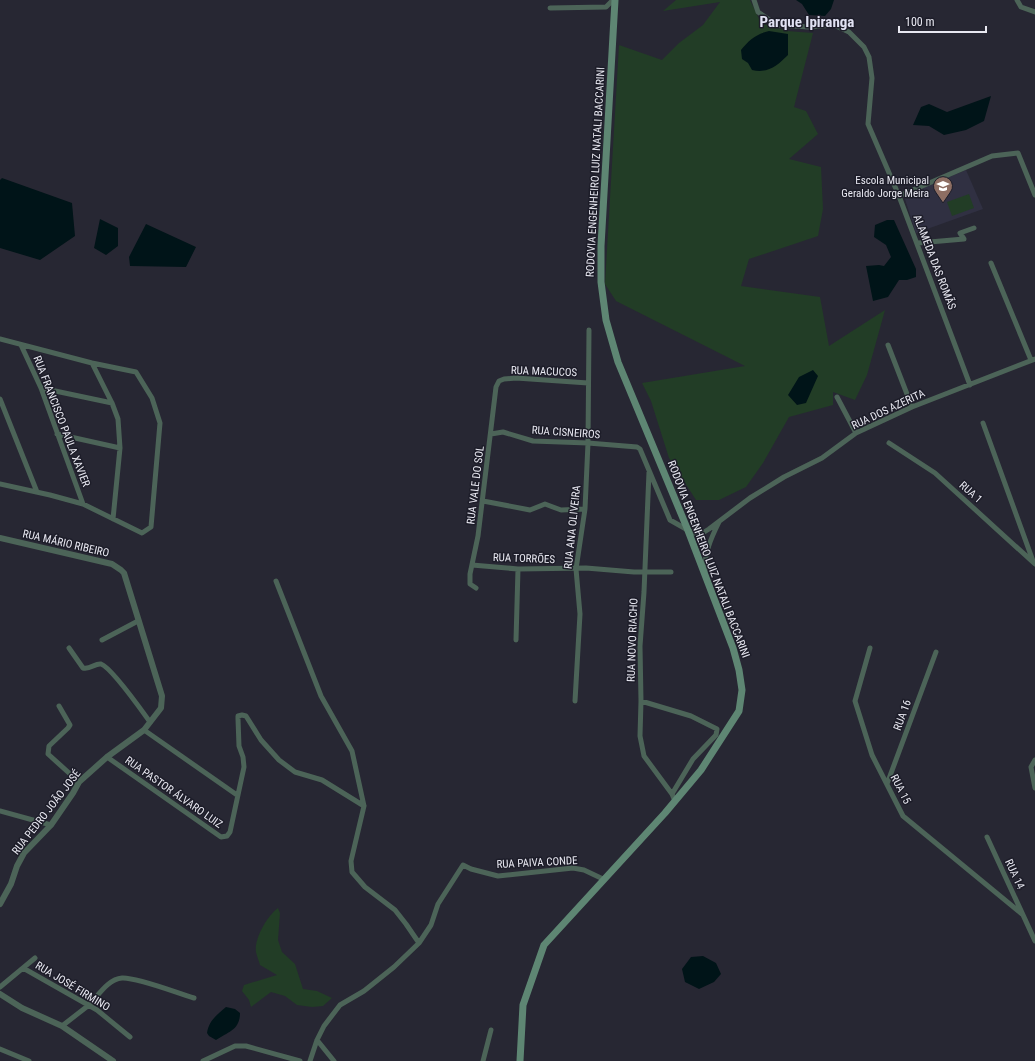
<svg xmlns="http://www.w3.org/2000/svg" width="1035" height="1061" font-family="'Roboto Condensed',sans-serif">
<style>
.built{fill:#303042}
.green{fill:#223d26}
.water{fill:#001418}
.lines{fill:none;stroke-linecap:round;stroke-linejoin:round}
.minor{stroke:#4c6458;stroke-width:5}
.tertiary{stroke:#4c6458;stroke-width:6}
.secondary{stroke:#5e8673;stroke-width:7}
.labels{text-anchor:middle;stroke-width:3;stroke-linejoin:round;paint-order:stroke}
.street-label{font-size:11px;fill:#e8e8f1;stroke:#1d1d29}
.poi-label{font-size:11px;fill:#e8e8f1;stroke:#1d1d29;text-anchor:end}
.district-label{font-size:15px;font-weight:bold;fill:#e1e2f3;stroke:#1d1d29}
</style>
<rect width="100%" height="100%" fill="#272733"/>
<path class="built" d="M966 170 983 209 916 233 904 196Z"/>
<path class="green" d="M676 0H750L761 23 787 31 813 33 794 107 806 111 818 134 789 159 821 167 823 209 818 236 749 259 741 286 820 297 829 346 885 310 867 375 855 400 833 392V405L789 417 763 463 746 487 719 500H696L669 458 651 401 642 383 745 366 616 301 605 284 619 45 662 60 679 43 703 25 720 2 663 11Z
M969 194 974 208 952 216 947 202Z
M278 908 280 913 278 940 282 952 295 964 303 989 317 991 332 998 323 1006 312 1007 297 1005 285 996 271 992 251 1007 249 1000 242 991 244 985 277 975 260 965C259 961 257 957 256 952 254 939 267 916 278 908Z"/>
<path class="water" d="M796 0H834L831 9 825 16 809 15 802 4Z
M769 31 788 34V55C778 65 768 74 752 70L748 63 742 59 741 50C749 40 756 34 769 31Z
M991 96 984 121 966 130 944 135 929 126 913 125 921 107 929 104 947 112Z
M2 178 72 203 75 236 40 260 0 248V180Z
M100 219 118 228V246L106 255 94 248Z
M887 220H894L916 269V277L907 280H899L888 297 873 301 866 266 879 265 884 266 891 257 886 245 874 237 875 225Z
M146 224 196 247 186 267 130 266 129 257Z
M813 370 818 376 806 403 797 405 788 395 799 377Z
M703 956 716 963 721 974 714 982 699 989 685 982 682 969 691 957Z
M226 1007 235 1009 240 1013C240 1030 228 1032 216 1040L209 1036 207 1033C209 1020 217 1015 226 1007Z"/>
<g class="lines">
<path class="minor" d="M754 0 758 12 777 25 809 27 834 25 849 32 864 47 869 57 872 78 868 124 899 196 970 385
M1017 0 1021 7 1035 12
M550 8 606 7 613 0
M899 196 992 156 1018 153 1035 195
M918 243 964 239 960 233 974 228
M991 263 1031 360
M0 339 92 363 136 372 152 398 160 423 151 527 142 533 83 504 50 495 0 484
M21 345 41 388 83 504
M888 345 912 407
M92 363 112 403 118 419 120 448 113 519
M41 388 112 403
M837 397 856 433
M0 399 37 492
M983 423 1033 561
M57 434 120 448
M491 434 503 432 533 441 588 443 637 447 640 449 670 520 693 533 701 534 709 529 750 498 784 477 822 458 856 433 912 407 1035 359
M889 443 935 473 1035 564
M649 472 644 592 640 646 641 701 640 736 644 756 672 794 675 801
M483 501 530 510 545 504 561 510 585 509
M472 565 518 569 586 568 634 572H671
M705 572C704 554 711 538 719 522
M276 581 321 696 352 751 364 806 351 861 352 872 365 887 395 910 406 924 419 943
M476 588 470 584V574L478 536 496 387 499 381 504 379 516 378 588 383
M102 640 138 621
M516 640 518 569
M69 648 83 668C90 670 95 663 101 664 112 668 142 711 150 722
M870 648 855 701 872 755 903 816 1022 914
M575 701 580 614 576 569 585 509 588 443 589 330
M641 701 691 716 717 729 716 735 693 759 672 794
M59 706 70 725 68 728 49 746 48 754 79 782
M144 730 237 795
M107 757 221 837 227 836 230 832 244 767 243 757 239 746 238 719V716L242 715 246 716 261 740 279 760 295 772 322 780 364 806
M1035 760 1031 767 1035 788
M887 784 936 652
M0 811 51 825
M987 837 1035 941
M23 968 97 1010 130 1037
M0 987 35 958
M62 1026C71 1019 80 1012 89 1005 98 996 108 979 122 978 137 977 177 993 194 998
M317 1040 334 1061
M0 1049 29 1061
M203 1061 235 1046H246L300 1061
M310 1061 317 1040 324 1026 340 1005 364 991 394 967 419 943 431 925 438 904 463 865 471 869 498 876 573 868 584 870 603 879
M483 1061 491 1030"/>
<path class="tertiary" d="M0 538 112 564 121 570 124 573 162 696 161 708 144 730 107 757 79 782 73 793 51 825 24 853 17 866 11 884 0 904
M0 994 22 1008 62 1026 113 1061"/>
<path class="secondary" d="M520 1061 523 1005 544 945 665 813 701 770 739 711 742 690 739 670 733 648 687 528 618 362 606 320 601 282V246L615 0"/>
</g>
<defs>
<symbol id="school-pin" viewBox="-11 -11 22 30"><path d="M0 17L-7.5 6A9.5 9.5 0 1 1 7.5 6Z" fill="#8d6e63" stroke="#1d1d29"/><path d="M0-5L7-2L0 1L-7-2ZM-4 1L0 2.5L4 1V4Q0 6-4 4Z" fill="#fff"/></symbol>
</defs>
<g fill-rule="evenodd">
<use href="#school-pin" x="932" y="175" width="22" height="30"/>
</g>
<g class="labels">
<g class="street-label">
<text transform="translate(595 172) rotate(-87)" y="4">RODOVIA ENGENHEIRO LUIZ NATALI BACCARINI</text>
<text transform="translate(935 262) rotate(69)" y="4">ALAMEDA DAS ROMÃS</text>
<text transform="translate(544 371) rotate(2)" y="4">RUA MACUCOS</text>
<text transform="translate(888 409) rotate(-25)" y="4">RUA DOS AZERITA</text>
<text transform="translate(62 421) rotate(69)" y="4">RUA FRANCISCO PAULA XAVIER</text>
<text transform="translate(566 432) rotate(4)" y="4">RUA CISNEIROS</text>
<text transform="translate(475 485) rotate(-83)" y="4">RUA VALE DO SOL</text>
<text transform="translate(971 492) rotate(42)" y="4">RUA 1</text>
<text transform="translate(572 527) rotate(-84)" y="4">RUA ANA OLIVEIRA</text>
<text transform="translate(66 543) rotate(13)" y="4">RUA MÁRIO RIBEIRO</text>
<text transform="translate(524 558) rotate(2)" y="4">RUA TORRÕES</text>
<text transform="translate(709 559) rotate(69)" y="4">RODOVIA ENGENHEIRO LUIZ NATALI BACCARINI</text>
<text transform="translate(632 640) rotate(-88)" y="4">RUA NOVO RIACHO</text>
<text transform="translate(902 715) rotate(-70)" y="4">RUA 16</text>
<text transform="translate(901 789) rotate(63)" y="4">RUA 15</text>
<text transform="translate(174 792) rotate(35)" y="4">RUA PASTOR ÁLVARO LUIZ</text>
<text transform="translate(46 812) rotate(-52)" y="4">RUA PEDRO JOÃO JOSÉ</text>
<text transform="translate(537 862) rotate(-3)" y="4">RUA PAIVA CONDE</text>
<text transform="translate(1015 874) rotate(65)" y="4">RUA 14</text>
<text transform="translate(73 986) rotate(31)" y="4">RUA JOSÉ FIRMINO</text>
</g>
<g class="poi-label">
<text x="929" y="184">Escola Municipal<tspan x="929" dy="13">Geraldo Jorge Meira</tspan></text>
</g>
<g class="district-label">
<text x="807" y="27">Parque Ipiranga</text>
</g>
</g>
<path d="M899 26v6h87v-6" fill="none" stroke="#e8e8f1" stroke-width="2"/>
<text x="905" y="26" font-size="12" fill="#e8e8f1" stroke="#1d1d29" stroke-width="3" paint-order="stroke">100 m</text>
</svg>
